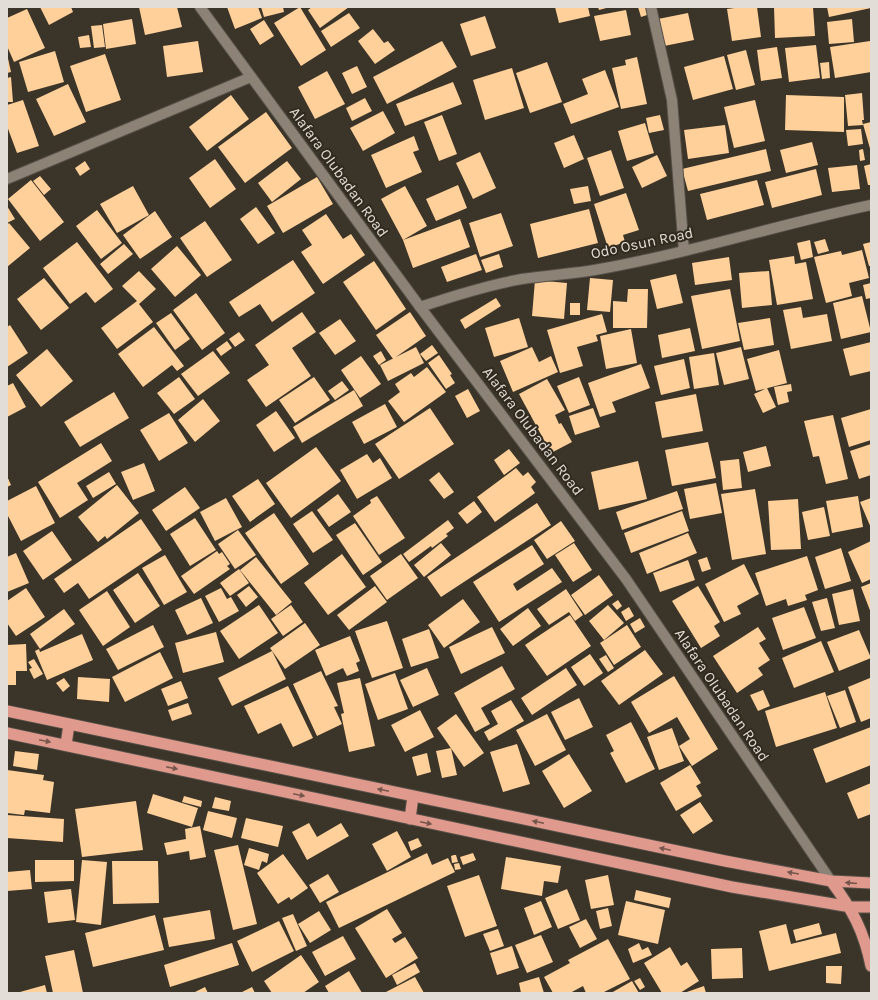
<svg xmlns="http://www.w3.org/2000/svg" width="878" height="1000" font-family="Karla,sans-serif">
<style>
.building{fill:#ffd09a}
.lines{fill:none;stroke-linecap:round;stroke-linejoin:round}
.minor-casing{stroke:#585148;stroke-width:12}
.tertiary-casing{stroke:#585148;stroke-width:12}
.trunk-casing{stroke:#585148;stroke-width:13}
.minor{stroke:#8c8376;stroke-width:10}
.tertiary{stroke:#8c8376;stroke-width:10}
.trunk{stroke:#df9a8d;stroke-width:11}
.oneway{fill:#77574b}
.labels{text-anchor:middle;stroke-width:4;stroke-linejoin:round;paint-order:stroke}
.street-label{font-size:15px;fill:#e2ddd6;stroke:#312a1f}
</style>
<rect width="100%" height="100%" fill="#3b3429"/>
<path class="building" d="M40 7H71L73 12 49 25Z
M139 7H177L182 27 145 35Z
M227 7H258L262 18 235 29Z
M261 7H283L284 12 264 17Z
M300 7 326 50 301 66 274 23Z
M312 7H349L320 28 308 10Z
M555 7H588L590 16 559 23Z
M598 7H610L599 10Z
M638 7H648L650 14 641 17Z
M742 7H757L761 37 732 41 727 9Z
M774 7H813L815 36 775 38Z
M827 7H871V8L829 17Z
M27 9 45 48 14 62 7 46V18Z
M626 10 631 35 600 41 594 16Z
M349 13 360 28 331 47 321 31Z
M688 13 694 40 664 46 658 19Z
M485 16 496 48 471 56 460 24Z
M132 19 136 44 106 49 103 24Z
M852 19 854 42 829 44 827 22Z
M264 20 274 36 260 45 250 29Z
M102 25 105 47 94 48 91 26Z
M373 29 384 43 388 41 395 50 375 64 358 41Z
M89 35 91 47 80 48 78 37Z
M198 41 203 72 167 77 163 46Z
M442 41 457 67 387 104 373 77Z
M870 41 871 72 835 78 830 47Z
M816 45 820 78 789 82 785 48Z
M777 47 782 78 761 81 757 50Z
M746 50 755 85 736 90 727 55Z
M55 51 64 82 28 92 19 62Z
M7 54 11 72 7 73Z
M105 54 121 100 86 112 70 66Z
M724 56 733 89 693 100 684 67Z
M637 57 647 104 621 109 612 68 626 65 625 60Z
M547 62 562 102 530 113 516 73Z
M829 62 830 78 822 79 820 63Z
M357 66 367 87 352 94 342 73Z
M512 68 524 108 485 120 473 80Z
M605 70 619 107 571 124 563 104 588 94 582 79Z
M327 71 345 104 315 119 298 87Z
M11 77 13 102H7V78Z
M453 82 462 104 405 126 396 104Z
M68 84 86 122 54 136 36 99Z
M862 93 864 120H862L863 125 848 126 845 95Z
M231 95 249 119 207 151 189 127Z
M786 95 844 97V132L785 130Z
M365 98 372 111 352 121 346 108Z
M23 100 39 146 17 153 7 126V105Z
M755 100 765 141 734 148 724 107Z
M383 111 395 133 363 151 350 128Z
M266 112 292 148 245 183 218 147Z
M442 115 457 154 439 161 424 122Z
M660 115 664 130 649 133 646 118Z
M871 122V152L863 124Z
M645 123 654 153 627 161 618 131Z
M725 125 729 153 688 159 684 130Z
M861 129 863 144 848 146 846 130Z
M574 135 584 159 564 168 554 143Z
M414 136 419 150 413 152 422 172 386 188 371 155Z
M812 142 818 165 786 173 780 150Z
M766 149 771 171 688 191 682 169Z
M863 149 865 160 860 161 859 150Z
M611 150 624 188 600 196 587 158Z
M480 152 496 188 473 199 456 163Z
M657 155 667 176 642 188 632 167Z
M215 159 236 189 210 208 189 178Z
M85 161 90 169 80 176 75 168Z
M287 161 301 179 272 202 258 183Z
M871 164V185H868L864 166Z
M857 165 860 189 832 192 828 168Z
M816 169 822 195 772 208 765 182Z
M40 176 51 189 44 195 33 181Z
M317 177 333 204 283 233 267 206Z
M31 180 64 222 40 241 8 199Z
M757 180 764 205 707 220 700 194Z
M458 185 467 208 436 221 426 199Z
M133 186 149 215 117 233 100 204Z
M405 186 427 226 403 240 381 199Z
M588 186 591 201 574 204 570 189Z
M626 193 639 230 623 235 625 242 608 248 594 204Z
M7 206 15 219 7 223Z
M256 207 275 233 258 244 240 219Z
M589 209 598 243 538 258 530 224Z
M97 210 122 243 101 259 76 226Z
M155 211 172 237 140 259 123 235Z
M501 213 513 246 480 257 469 223Z
M326 214 343 239 351 234 365 255 323 284 301 252 312 245 302 230Z
M460 219 470 247 413 268 403 240Z
M205 221 232 260 207 277 180 238Z
M9 223 30 248 7 267V225Z
M825 239 829 251 818 254 814 242Z
M810 240 813 257 801 260 797 243Z
M77 242 113 289 95 303 86 292 70 304 43 268Z
M871 242V266H869L863 244Z
M124 244 133 254 108 274 100 264Z
M177 246 201 275 175 297 151 269Z
M862 250 869 278 849 283 852 296 826 303 814 257 841 251 842 255Z
M476 254 482 270 447 282 441 267Z
M499 254 503 267 486 273 481 260Z
M794 256 795 264 806 262 813 299 777 305 769 260Z
M729 257 732 280 695 285 692 263Z
M293 260 315 293 272 322 260 304 239 317 229 302Z
M374 261 406 309 376 330 343 282Z
M139 271 156 289 139 304 153 322 117 349 101 328 137 301 122 286Z
M769 271 772 305 742 308 739 273Z
M676 274 683 303 657 309 650 280Z
M44 278 69 308 41 330 17 299Z
M590 278 613 280 610 312 587 310Z
M535 280 567 283 564 319 532 316Z
M871 283V298L866 299 863 285Z
M628 289H648L647 328H613V301L627 302Z
M730 289 740 341 702 349 691 296Z
M196 293 225 333 202 350 173 310Z
M862 296 871 332 841 339 833 303Z
M496 298 501 306 465 329 460 320Z
M570 303H580V315H570Z
M801 307 803 318 827 314 832 341 791 349 783 310Z
M302 312 316 332 292 348 311 376 266 407 247 380 269 365 255 345Z
M410 312 426 336 393 359 376 335Z
M171 313 190 339 175 350 156 323Z
M602 314 607 332 596 335 598 341 577 347 583 366 560 373 547 330Z
M519 318 528 347 494 357 485 328Z
M770 318 774 345 744 350 738 323Z
M340 319 356 341 335 355 319 333Z
M10 325 28 353 7 367V327Z
M154 327 184 366 177 371 172 365 143 387 118 354Z
M690 328 695 351 662 358 658 335Z
M631 329 637 363 606 369 600 336Z
M239 332 245 340 235 347 229 339Z
M227 341 232 348 221 356 216 349Z
M871 342V371L850 376 843 349Z
M432 345 438 353 426 361 420 354Z
M416 347 424 363 388 381 380 365Z
M532 347 539 362 551 356 558 372 513 392 500 361Z
M741 347 749 379 724 385 716 353Z
M47 349 73 381 41 407 16 375Z
M779 350 787 383 756 391 747 359Z
M213 351 230 373 198 396 181 374Z
M381 351 386 360 379 365 373 356Z
M714 353 719 385 694 389 689 357Z
M439 355 452 374 450 375 455 383 446 389 428 363Z
M361 356 381 384 360 398 341 370Z
M684 359 690 388 661 395 654 366Z
M641 364 650 388 612 402 616 412 600 417 588 383Z
M427 367 446 392 404 422 388 401 400 392 395 384 411 373 414 377Z
M179 377 195 399 174 414 157 393Z
M314 377 330 400 295 423 279 400Z
M579 377 590 405 569 413 557 386Z
M547 379 565 410 555 415 559 424 561 423 572 442 551 453 519 394Z
M342 381 349 390 335 400 328 391Z
M13 383 26 407 7 417V386Z
M791 384 792 391 787 392 789 402 778 405 774 387Z
M767 388 776 407 763 413 754 394Z
M468 389 480 411 467 418 455 396Z
M354 390 363 406 302 443 293 427Z
M114 392 129 418 80 447 64 422Z
M696 394 703 431 662 438 655 402Z
M203 399 220 421 195 442 178 420Z
M385 404 397 427 364 444 352 422Z
M430 408 454 444 399 479 375 444Z
M593 408 600 427 575 435 569 416Z
M871 409V440L849 447 841 418Z
M276 411 295 438 274 452 256 425Z
M169 413 188 443 159 461 140 430Z
M833 415 848 479 826 484 819 456 813 457 804 421Z
M708 442 716 478 672 486 665 450Z
M101 443 112 461 77 483 88 500 60 518 38 482Z
M871 444V475L859 479 850 451Z
M766 446 771 466 748 472 743 452Z
M316 447 341 481 291 518 266 483Z
M509 449 520 463 504 475 494 460Z
M367 454 373 463 380 458 392 478 357 499 340 470Z
M739 459 742 488 723 490 720 461Z
M638 461 647 499 599 510 591 472Z
M144 463 155 491 133 500 121 472Z
M516 468 523 476 528 472 536 482 531 487 535 493 495 522 477 497Z
M109 472 116 484 93 498 86 486Z
M439 472 454 492 444 499 429 480Z
M7 476 11 485 7 487Z
M258 479 275 504 250 522 232 496Z
M716 483 722 513 690 519 684 489Z
M117 485 139 513 107 539 105 536 98 542 78 517Z
M36 486 55 523 21 541 7 514V501Z
M185 487 200 508 166 531 152 510Z
M755 489 766 554 732 560 721 494Z
M677 491 683 509 622 530 616 512Z
M338 494 351 512 329 527 317 510Z
M377 496 405 538 379 555 353 516 371 503 370 500Z
M858 496 863 527 832 533 826 501Z
M226 498 242 527 215 541 200 512Z
M871 498V528L860 502Z
M798 499 801 549 771 550 768 501Z
M474 501 482 512 467 524 458 513Z
M537 503 551 525 441 597 427 577Z
M824 507 830 536 808 540 802 512Z
M312 511 333 540 313 553 293 524Z
M682 511 689 531 631 553 624 533Z
M274 513 309 564 281 584 245 533Z
M195 518 216 550 190 566 170 534Z
M141 519 162 550 89 599 78 583 64 593 54 579Z
M448 520 454 528 446 534 448 536 432 548 431 546 409 562 403 554Z
M561 521 575 541 547 559 534 540Z
M355 523 382 562 363 575 336 535Z
M238 530 256 555 235 569 218 544Z
M52 531 72 560 43 580 23 551Z
M688 533 697 553 647 574 639 553Z
M871 541V579L862 583 848 552Z
M441 543 451 555 424 577 414 565Z
M574 543 592 570 573 582 555 555Z
M532 545 544 564 513 584 517 591 552 568 562 582 499 622 473 582Z
M841 548 851 581 825 589 815 557Z
M217 551 219 554 222 552 230 564 227 566 230 569 194 594 181 576Z
M16 553 29 583 7 592V557Z
M342 554 366 587 328 615 304 583Z
M401 554 418 578 387 600 370 576Z
M165 555 187 592 164 605 142 568Z
M807 556 818 590 805 595 807 600 788 606 786 599 766 606 755 573Z
M256 557 292 602 276 615 240 570Z
M707 557 711 569 702 572 698 560Z
M688 560 695 580 660 592 653 573Z
M744 564 759 594 737 606 741 614 724 622 705 584Z
M239 569 249 583 230 596 220 583Z
M138 573 160 606 135 623 113 590Z
M599 575 613 595 585 615 571 595Z
M871 583V613L861 587Z
M249 586 258 597 246 607 237 595Z
M375 586 387 602 349 630 337 615Z
M698 586 720 622 714 626 720 636 701 648 672 601Z
M26 588 45 617 16 636 7 623V601Z
M221 588 227 599 231 597 239 611 219 622 205 596Z
M566 589 583 615 575 621 569 612 549 625 537 609Z
M853 589 860 621 839 625 832 594Z
M107 591 130 627 103 646 79 610Z
M201 598 213 623 187 635 175 610Z
M827 598 835 628 821 631 812 602Z
M463 599 480 622 444 648 428 625Z
M618 600 622 606 617 610 612 604Z
M259 605 278 633 239 659 220 631Z
M291 605 303 622 283 636 271 619Z
M608 605 624 623 604 640 589 621Z
M629 607 634 616 626 621 621 612Z
M804 607 816 638 783 650 772 618Z
M528 608 541 626 513 646 500 629Z
M64 609 75 624 40 649 30 634Z
M570 615 591 646 547 676 525 645Z
M640 618 645 627 635 633 630 624Z
M387 621 403 668 372 678 355 631Z
M305 623 320 645 285 669 270 648Z
M153 625 164 647 118 670 106 649Z
M627 625 641 647 614 665 600 643Z
M492 627 505 653 461 674 449 647Z
M758 627 766 639 759 643 770 660 758 668 763 675 737 693 713 656Z
M429 629 439 658 411 667 402 639Z
M859 630 871 658 839 671 827 642Z
M216 632 224 662 183 673 175 643Z
M82 634 93 660 47 680 35 651 39 649 40 652Z
M350 636 360 661 356 663 359 671 347 676 343 668 326 676 315 650Z
M821 641 834 672 794 688 782 658Z
M26 644 27 671H16V685H7V645Z
M645 650 663 674 619 705 601 681Z
M272 651 286 679 232 706 218 678Z
M160 652 173 678 125 702 112 677Z
M590 654 603 673 584 686 571 667Z
M606 655 614 668 608 672 599 659Z
M34 659 43 674 34 679 29 669 32 668 28 662Z
M502 666 515 689 481 708 490 724 475 732 454 693Z
M427 668 439 695 413 707 400 680Z
M566 668 577 685 532 715 521 698Z
M321 671 338 706 334 707 342 724 317 736 293 684Z
M395 673 408 709 378 720 365 684Z
M674 676 718 749 692 766 679 746 690 739 677 717 649 733 631 702Z
M78 677 110 679 109 702 77 699Z
M64 678 70 686 63 692 56 683Z
M360 678 375 746 349 752 341 714 344 713 337 683Z
M870 678 871 718 861 722 848 687Z
M181 681 188 698 168 706 161 689Z
M288 686 313 738 293 747 281 723 258 734 244 706Z
M763 690 770 706 758 711 750 695Z
M845 690 856 722 840 728 827 696Z
M825 692 837 728 776 747 765 711Z
M579 698 593 727 565 740 551 712Z
M511 700 524 721 489 741 484 732 498 724 491 711Z
M188 703 192 714 172 721 168 710Z
M420 710 434 737 405 752 391 725Z
M456 714 484 753 464 767 437 728Z
M547 714 566 750 535 766 516 730Z
M631 722 655 769 626 783 610 753 614 751 606 735Z
M871 727V765L826 783 813 749Z
M672 728 684 761 659 770 647 737Z
M517 744 530 784 503 792 490 752Z
M451 748 457 775 442 778 436 751Z
M15 751 39 754 37 770 13 766Z
M427 753 431 772 417 776 412 757Z
M569 754 592 791 564 808 542 771Z
M690 765 701 783 696 786 702 796 676 811 660 783Z
M7 770 44 775 43 780 54 782 50 813 25 810 24 815 7 813Z
M871 783V814L858 819 847 793Z
M153 794 198 808 192 827 147 813Z
M184 796 202 801 201 807 182 802Z
M215 797 231 801 229 811 212 808Z
M136 801 143 850 82 857 75 809Z
M700 802 713 821 693 834 680 815Z
M208 811 237 818 232 838 203 830Z
M7 815 64 819 63 842 7 838Z
M246 818 283 826 278 847 241 838Z
M309 823 317 837 341 823 349 836 307 860 292 832Z
M200 826 206 857 190 860 189 851 167 855 164 843 186 839 185 829Z
M397 831 411 857 387 871 372 844Z
M418 838 422 846 411 851 408 842Z
M238 845 257 924 233 930 214 850Z
M249 848 269 854 267 863 262 861 259 870 244 865Z
M427 853 432 865 448 858 455 872 339 928 326 902Z
M473 853 476 860 463 865 460 857Z
M283 854 308 888 291 900 289 897 278 904 257 873Z
M454 855H456L458 862 452 863 451 856Z
M506 857 561 866 558 883 544 881 542 896 501 889Z
M35 860H74V881L35 882Z
M82 860 107 862 101 925 76 922Z
M112 861H158L159 903 113 904Z
M459 863 461 869 455 870 454 864Z
M30 870 32 889 7 891V872Z
M328 874 339 892 320 903 309 885Z
M479 875 497 926 465 937 447 886Z
M608 875 614 905 591 909 585 880Z
M71 889 75 920 48 923 44 892Z
M567 889 580 920 558 929 545 898Z
M636 890 671 898 669 908 634 900Z
M541 901 552 927 534 935 524 908Z
M626 901 665 910 658 944 618 935Z
M608 908 612 926 600 929 596 911Z
M387 909 402 933 392 939 395 943 405 937 418 958 386 978 355 928Z
M210 910 215 939 169 947 163 918Z
M319 911 331 930 310 943 298 924Z
M293 914 307 946 296 951 282 918Z
M155 915 164 950 93 967 85 933Z
M586 919 597 939 580 948 569 927Z
M279 921 294 951 252 972 237 941Z
M819 923 822 934 796 941 793 930Z
M786 924 791 944 836 933 841 953 769 971 759 931Z
M498 929 504 946 490 951 483 934Z
M541 935 553 962 527 973 515 945Z
M343 936 356 959 325 976 312 952Z
M608 939 630 979 602 993H586L583 986 570 993H553L544 977 570 963 568 960Z
M232 943 239 965 170 987 164 965Z
M639 943 642 950 648 947 652 955 633 963 628 949Z
M512 946 519 968 497 975 490 953Z
M670 947 681 966 687 962 699 981 680 993H662L644 963Z
M742 948 743 978 712 979 711 949Z
M74 950 83 993H53L45 956Z
M301 955 319 982 303 993H272L264 981Z
M415 963 420 972 397 985 392 975Z
M826 966H842L841 984 826 983Z
M349 971 362 993H329L325 986Z
M415 977 424 993H384Z
M539 977 544 993H521L519 983Z
M640 978 645 987 640 990 634 981Z
M632 981 639 993H611Z
M45 985 47 993H21L20 992Z
M704 986 706 993H684Z
M205 987 208 993H193Z
M252 987 255 993H240Z"/>
<g class="lines">
<defs>
<path id="minor" d="M651 7 672 100 684 251
M7 179 251 77
M420 307C453 296 487 285 522 279 548 275 574 274 600 269 691 253 780 224 871 205"/>
<path id="tertiary" d="M200 7 420 307 626 579 831 881"/>
<path id="trunk" d="M7 711 725 861 831 881 871 883
M7 733 732 887 851 907H871
M66 745 69 724
M410 819 413 796
M831 881C852 909 864 931 871 966"/>
</defs>
<use href="#minor" class="minor-casing"/>
<use href="#tertiary" class="tertiary-casing"/>
<use href="#trunk" class="trunk-casing"/>
<use href="#minor" class="minor"/>
<use href="#tertiary" class="tertiary"/>
<use href="#trunk" class="trunk"/>
</g>
<defs><path id="oneway-solid" d="M-6-.8H1V-3.2L6.5 0L1 3.2V.8H-6Z"/></defs>
<g class="oneway">
<use href="#oneway-solid" transform="translate(45 741) rotate(12)"/>
<use href="#oneway-solid" transform="translate(172 768) rotate(12)"/>
<use href="#oneway-solid" transform="translate(383 790) rotate(-168)"/>
<use href="#oneway-solid" transform="translate(299 795) rotate(12)"/>
<use href="#oneway-solid" transform="translate(538 822) rotate(-168)"/>
<use href="#oneway-solid" transform="translate(426 823) rotate(12)"/>
<use href="#oneway-solid" transform="translate(665 849) rotate(-168)"/>
<use href="#oneway-solid" transform="translate(793 873) rotate(-170)"/>
<use href="#oneway-solid" transform="translate(851 883) rotate(-175)"/>
</g>
<g class="labels">
<g class="street-label">
<text transform="translate(339 172) rotate(54)" y="5">Alafara Olubadan Road</text>
<text transform="translate(642 243) rotate(-12)" y="5">Odo Osun Road</text>
<text transform="translate(533 431) rotate(53)" y="5">Alafara Olubadan Road</text>
<text transform="translate(722 695) rotate(56)" y="5">Alafara Olubadan Road</text>
</g>
</g>
<rect width="878" height="1000" fill="none" stroke="#e2ddd6" stroke-width="16"/>
</svg>
